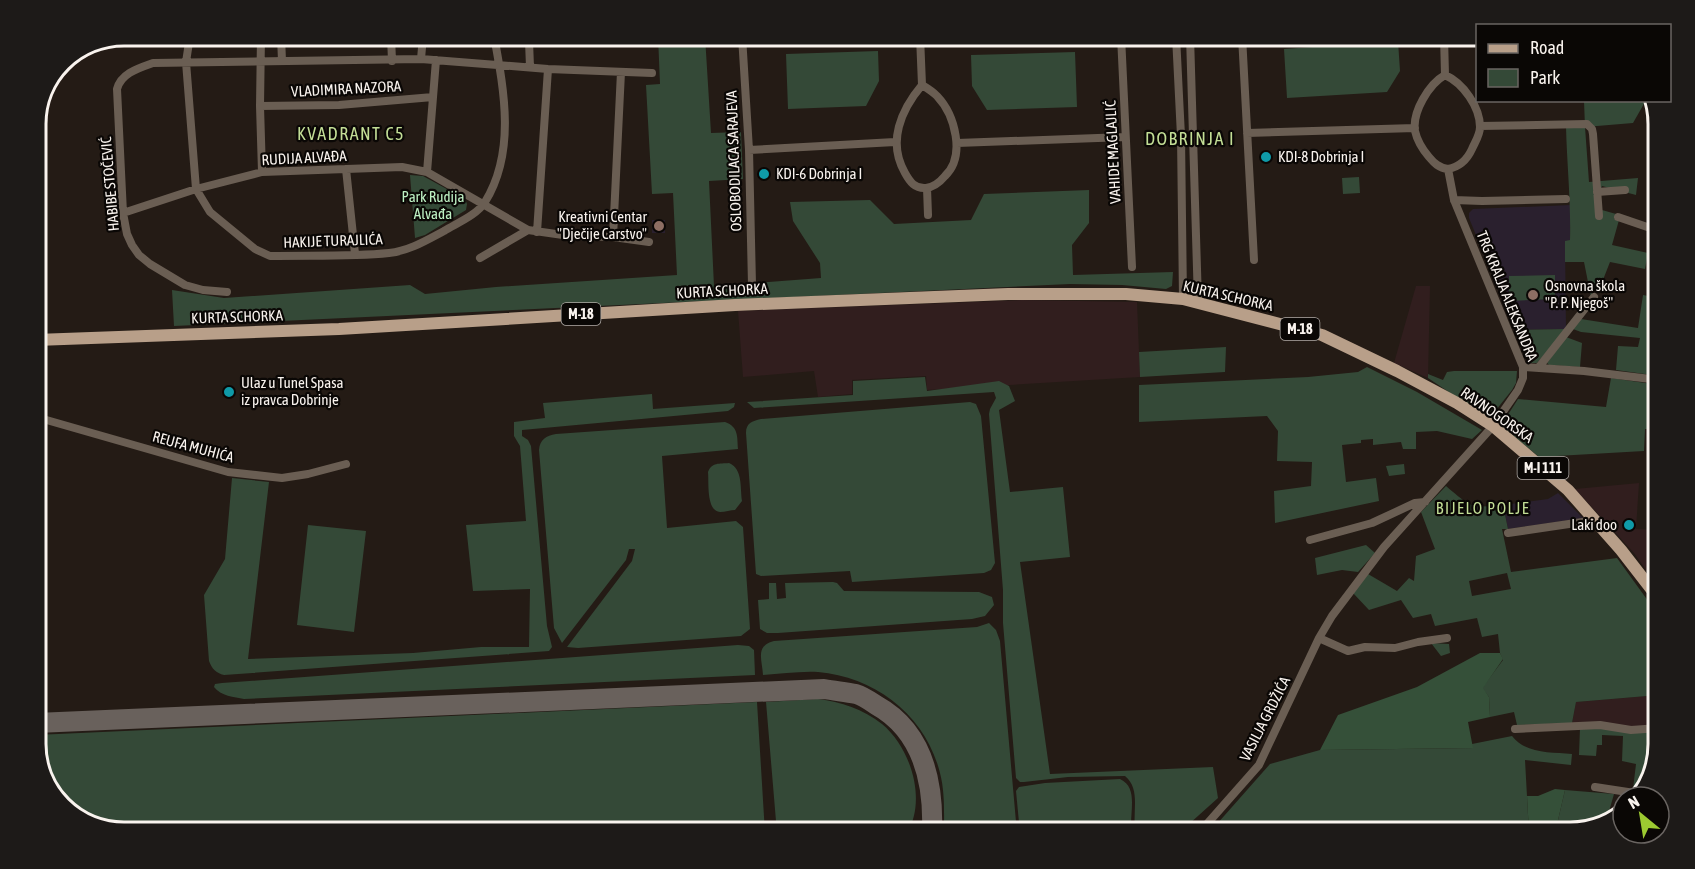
<svg xmlns="http://www.w3.org/2000/svg" width="1695" height="869" font-family="'Asap Condensed',sans-serif">
<style>
.commercial{fill:#311e1e}
.education{fill:#2a202e}
.green{fill:#344937;fill-rule:evenodd}
.forest{fill:#355039}
.lines{fill:none;stroke-linecap:round;stroke-linejoin:round}
.taxiway{stroke:#69615c;stroke-width:20}
.minor{stroke:#6a5e53;stroke-width:8}
.primary{stroke:#b89f89;stroke-width:12}
.culture-dot{fill:#0f9aa8;stroke:#0a0705;stroke-width:2}
.education-dot{fill:#8d6e63;stroke:#0a0705;stroke-width:2}
.labels{text-anchor:middle;stroke-width:4.5;stroke-linejoin:round;paint-order:stroke}
.shield{fill:#0a0705;stroke:#b1aca8;stroke-width:1.5}
.shield-label{font-size:14px;font-weight:bold;fill:#f9f3ee}
.street-label{font-size:15px;fill:#f9f3ee;stroke:#0a0705}
.poi-label{font-size:15px;fill:#f9f3ee;stroke:#0a0705;text-anchor:start}
.park-label{font-size:15px;fill:#bdf0c3;stroke:#0a0705}
.neighbourhood-label{font-size:16px;letter-spacing:1.5px;fill:#c3de96;stroke:#0a0705}
.quarter-label{font-size:18px;letter-spacing:1.5px;fill:#c3de96;stroke:#0a0705}
.rim{fill:none;stroke:#f9f3ee;stroke-width:3}
</style>
<rect width="100%" height="100%" fill="#241b15"/>
<path class="commercial" d="M1416 286H1430L1428 378 1394 363Z
M1022 300 1137 302 1140 377 927 390 926 376 852 380V394L818 397 814 371 743 377 738 311Z
M1639 483 1636 529 1659 530V588L1634 553 1575 489Z
M1659 695V725L1631 727 1572 723 1576 702Z"/>
<path class="education" d="M1571 205 1570 241 1565 242 1566 329 1515 330 1469 218V213L1473 209Z
M652 220H665V233H652Z
M1558 493 1583 518 1508 529 1503 505 1548 499Z"/>
<path class="green" d="M658 36H705L711 133 741 132 743 179 709 181 714 286 821 278 820 263 793 221 790 202 870 200 894 224 971 220 984 194 1089 190V223L1072 245 1073 275 1173 272 1172 286 1166 289 1122 285 1070 284 174 326 172 290 224 298 410 285 425 294 496 287 677 275 673 193 652 194 646 85 660 84Z
M1398 41 1400 71 1387 92 1287 98 1284 49Z
M878 51 879 81 866 106 788 109 786 54Z
M1075 52 1077 107 987 110 972 86 971 55Z
M1584 101H1653L1656 110 1645 102 1633 123 1585 127 1589 182 1638 178 1636 195 1602 186 1595 208 1616 214 1614 219 1619 220 1612 245 1648 253 1645 269 1610 262 1599 290 1595 289 1591 297 1584 262H1565V241L1570 240C1571 202 1567 165 1566 127H1585Z
M410 175 423 176 465 199 467 204 466 210 425 235 415 238Z
M1359 177 1360 193 1343 194 1342 178Z
M1555 275V299L1509 301V276Z
M1643 295 1659 298V332L1650 331 1648 348 1659 349V376L1616 370 1618 346 1638 347 1640 338 1581 332 1573 329 1581 319 1638 328Z
M1566 329 1537 363H1530L1515 330Z
M1566 337 1582 343 1580 367 1549 365 1547 363Z
M1226 347 1225 372 1140 377 1139 352Z
M1367 367 1417 392 1482 430 1472 439 1437 431 1416 432V449H1403L1401 442 1373 445V439L1361 440V443L1342 445 1346 482 1376 478 1379 501 1275 523 1274 491 1311 486 1312 462 1277 461 1278 431 1267 416 1139 422V385L1308 377 1358 372Z
M1454 371H1517L1516 383 1512 390 1492 415 1486 417 1428 378V374L1443 380 1447 372Z
M925 377 927 391 999 381 1009 386 1015 401 999 410 1010 492 1063 487 1070 557 1020 562 1050 774 1213 767 1218 798 1179 833H1136C1131 814 1142 790 1125 776L1068 777 1024 782H1020L1016 778 1003 623V590L989 414 990 409 996 398 994 392 754 408 747 402 853 395V381Z
M1611 378 1659 385V429H1645L1644 451 1539 457 1503 427 1502 424 1518 399 1606 407Z
M652 394 653 409 735 403 734 407 728 411 522 430V436L528 440 531 446 547 626 552 647 549 651 224 675C216 673 212 669 209 661L204 595 225 559 232 478 269 482 248 659 413 653 481 647H529L530 589 473 591 466 525 526 521 520 446 514 436V422L545 418 543 403Z
M970 402 976 404 981 416 995 563 991 570 984 573 852 582 850 571 761 576 756 574 746 433C746 423 752 421 761 419Z
M725 422C739 427 737 437 738 449L662 456 667 528 736 521 743 527 750 629 741 636 578 648 567 647 632 561 635 549H629L626 560 562 643 554 628 539 450C540 439 546 436 556 434Z
M729 463C743 469 740 487 742 501L735 510C731 510 725 512 720 512 706 511 709 482 708 472 712 462 719 464 729 463Z
M1404 464 1405 474 1389 476 1386 466Z
M1446 486C1472 508 1470 508 1503 505L1508 529H1502L1511 572 1617 558 1659 616V695L1576 702 1572 723 1517 725 1514 712 1490 717 1489 697 1482 688 1503 660 1500 653 1498 634 1482 637 1477 618 1435 626 1431 614 1413 618 1401 600 1369 610 1353 593 1368 574 1397 591 1409 578 1414 581 1416 556 1435 549 1421 512ZM1507 573 1511 589 1472 596 1469 581Z
M308 525 366 531 354 632 297 625Z
M1366 545 1375 553 1358 572 1342 570 1317 575 1315 558Z
M833 582 837 583 844 591H847L979 592 992 597 994 605 985 616 972 619 778 633H767L760 629 758 600 769 599V583H776L777 599 786 598 785 583Z
M989 623 996 630 1000 641 1017 833H944C944 813 945 792 940 773 926 716 876 677 818 672 800 671 781 674 763 675 762 659 755 646 774 641L977 627Z
M1431 643 1449 644 1450 653 1441 656Z
M738 645 749 646 754 650 755 675 244 699C234 697 221 696 214 687L215 684 222 683Z
M818 699C841 702 863 709 882 724 911 748 927 800 907 833H777L766 702Z
M757 702 765 833H124L85 824 51 794 36 751V735Z
M1580 728 1654 731C1654 752 1658 775 1644 791L1633 789 1636 764 1622 761 1623 736 1602 735V745H1597L1596 756 1579 755Z
M1512 736C1526 754 1550 752 1572 754L1571 765 1525 760 1529 833H1209L1270 764 1320 750 1472 748V744Z
M1120 779C1140 788 1128 815 1132 833H1020L1016 791 1019 787 1045 783Z
M1565 790 1614 794 1606 822 1571 833H1555Z"/>
<path class="forest" d="M1480 653H1500L1503 659 1483 688 1489 697 1490 717 1468 722 1473 748 1320 750 1338 715 1417 687Z
M1555 789 1565 790 1555 833H1529L1527 796H1538Z"/>
<g class="lines">
<path class="taxiway" d="M36 723 824 689C835 691 846 692 856 694 863 696 870 701 876 705 923 731 934 783 932 833"/>
<path class="minor" d="M190 36 186 62 196 189 210 212 255 249 270 256C309 255 350 257 389 253 409 251 427 240 444 231 457 223 477 215 485 202 516 152 504 90 494 36
M261 36 260 106 262 172
M281 36 282 61
M391 36 392 61
M546 36 651 41
M742 36 749 150 752 285
M920 36 922 85C901 110 887 142 905 173 910 182 915 189 926 188 934 187 940 182 945 176 966 156 955 115 937 96 933 92 927 88 922 85
M1121 36 1132 267
M1176 36 1181 136 1183 299
M1190 36 1198 302
M1242 36 1254 260
M1444 36 1445 75
M421 59 423 36
M530 67 529 41 532 36
M1445 75C1463 83 1480 107 1480 127 1480 135 1475 142 1472 149 1467 160 1459 167 1448 169
M1445 75C1429 84 1412 112 1415 131 1417 140 1423 150 1429 157 1434 163 1439 168 1448 169
M260 106 339 105 433 97
M1480 126 1587 124 1592 129 1593 134 1599 216
M1247 133 1415 128
M957 143 1125 137
M749 150 895 142
M346 169 355 254
M427 172 436 60
M927 188 928 215
M1597 192 1625 190
M1454 200 1482 201 1566 199
M36 213V243
M123 213 196 189 262 172 402 167 427 172 528 230 570 236 613 237 649 242
M1618 217 1659 231
M537 232 548 69
M613 237 621 72
M480 258 528 230
M227 292 203 290 185 285 150 264 139 255 132 245 127 234 123 213 117 89C121 73 139 68 153 63L421 59 548 69 652 73
M1523 367 1584 371 1659 380
M1539 367 1594 297
M36 417 228 472 282 478 308 474 346 464
M1508 533 1596 520
M1310 540 1372 523 1415 503 1425 502
M1319 638 1348 651 1365 647 1395 648 1418 642 1447 638
M1515 729 1600 725 1631 730 1659 728
M1595 787 1641 794
M1199 833 1259 765 1319 638 1332 616 1384 547 1493 426 1518 390 1523 378V367L1454 200 1448 169"/>
<path class="primary" d="M36 340 339 329 735 305 1008 294H1126L1183 299 1322 335 1397 371 1457 403 1493 426 1568 490 1621 550 1659 599"/>
</g>
<g class="culture-dot">
<circle cx="1266" cy="157" r="6"/>
<circle cx="764" cy="174" r="6"/>
<circle cx="229" cy="392" r="6"/>
<circle cx="1629" cy="525" r="6"/>
</g>
<g class="education-dot">
<circle cx="659" cy="226" r="6"/>
<circle cx="1533" cy="295" r="6"/>
</g>
<g class="labels">
<g class="shield">
<rect x="561.5" y="303" width="39" height="22" rx="4.5"/>
<rect x="1280.5" y="318" width="39" height="22" rx="4.5"/>
<rect x="1517.5" y="457" width="51" height="22" rx="4.5"/>
</g>
<g class="shield-label">
<text x="581" y="319">M-18</text>
<text x="1300" y="334">M-18</text>
<text x="1543" y="473">M-I 111</text>
</g>
<g class="street-label">
<text transform="translate(346 89) rotate(-3)" y="5">VLADIMIRA NAZORA</text>
<text transform="translate(1113 152) rotate(-93)" y="5">VAHIDE MAGLAJLIĆ</text>
<text transform="translate(304 158) rotate(-3)" y="5">RUDIJA ALVAĐA</text>
<text transform="translate(734 161) rotate(-92)" y="5">OSLOBODILACA SARAJEVA</text>
<text transform="translate(110 184) rotate(-95)" y="5">HABIBE STOČEVIĆ</text>
<text transform="translate(333 241) rotate(-2)" y="5">HAKIJE TURAJLIĆA</text>
<text transform="translate(722 291) rotate(-3)" y="5">KURTA SCHORKA</text>
<text transform="translate(1228 296) rotate(13)" y="5">KURTA SCHORKA</text>
<text transform="translate(1507 296) rotate(68)" y="5">TRG KRALJA ALEKSANDRA</text>
<text transform="translate(237 317) rotate(-2)" y="5">KURTA SCHORKA</text>
<text transform="translate(1497 415) rotate(35)" y="5">RAVNOGORSKA</text>
<text transform="translate(193 447) rotate(15)" y="5">REUFA MUHIĆA</text>
<text transform="translate(1265 719) rotate(-63)" y="5">VASILJA GRDŽIĆA</text>
</g>
<g class="poi-label">
<text x="1278" y="162">KDI-8 Dobrinja I</text>
<text x="776" y="179">KDI-6 Dobrinja I</text>
<text x="647" y="222" text-anchor="end">Kreativni Centar<tspan x="647" dy="17">"Dječije Carstvo"</tspan></text>
<text x="1545" y="291">Osnovna škola<tspan x="1545" dy="17">"P. P. Njegoš"</tspan></text>
<text x="241" y="388">Ulaz u Tunel Spasa<tspan x="241" dy="17">iz pravca Dobrinje</tspan></text>
<text x="1617" y="530" text-anchor="end">Laki doo</text>
</g>
<g class="park-label">
<text x="433" y="202">Park Rudija<tspan x="433" dy="17">Alvađa</tspan></text>
</g>
<g class="neighbourhood-label">
<text x="1483" y="514">BIJELO POLJE</text>
</g>
<g class="quarter-label">
<text x="351" y="140">KVADRANT C5</text>
<text x="1190" y="145">DOBRINJA I</text>
</g>
</g>
<path d="M0 0H1695V869H0ZM124 46H1570A78 78 0 0 1 1648 124V744A78 78 0 0 1 1570 822H124A78 78 0 0 1 46 744V124A78 78 0 0 1 124 46Z" fill="#1d1a18" fill-rule="evenodd"/>
<path class="rim" d="M124 46H1570A78 78 0 0 1 1648 124V744A78 78 0 0 1 1570 822H124A78 78 0 0 1 46 744V124A78 78 0 0 1 124 46Z"/>
<rect x="1476" y="24" width="195" height="78" fill="#0a0705" stroke="#6a6562" stroke-width="1.5"/>
<rect x="1488" y="44" width="30" height="9" fill="#b89f89" stroke="#6a6562" stroke-width="1.5"/>
<text x="1530" y="54" font-size="18" fill="#f9f3ee">Road</text>
<rect x="1488" y="69" width="30" height="18" fill="#344937" stroke="#6a6562" stroke-width="1.5"/>
<text x="1530" y="84" font-size="18" fill="#f9f3ee">Park</text>
<g transform="translate(1641 815) rotate(330)"><circle r="28" fill="#0a0705" stroke="#6a6562" stroke-width="1.5"/>
<path d="M0-4.5L10 22L0 15L-10 22Z" fill="#9cca31"/>
<text y="-9" font-size="16" font-weight="bold" text-anchor="middle" fill="#f9f3ee">N</text>
</g>
</svg>
